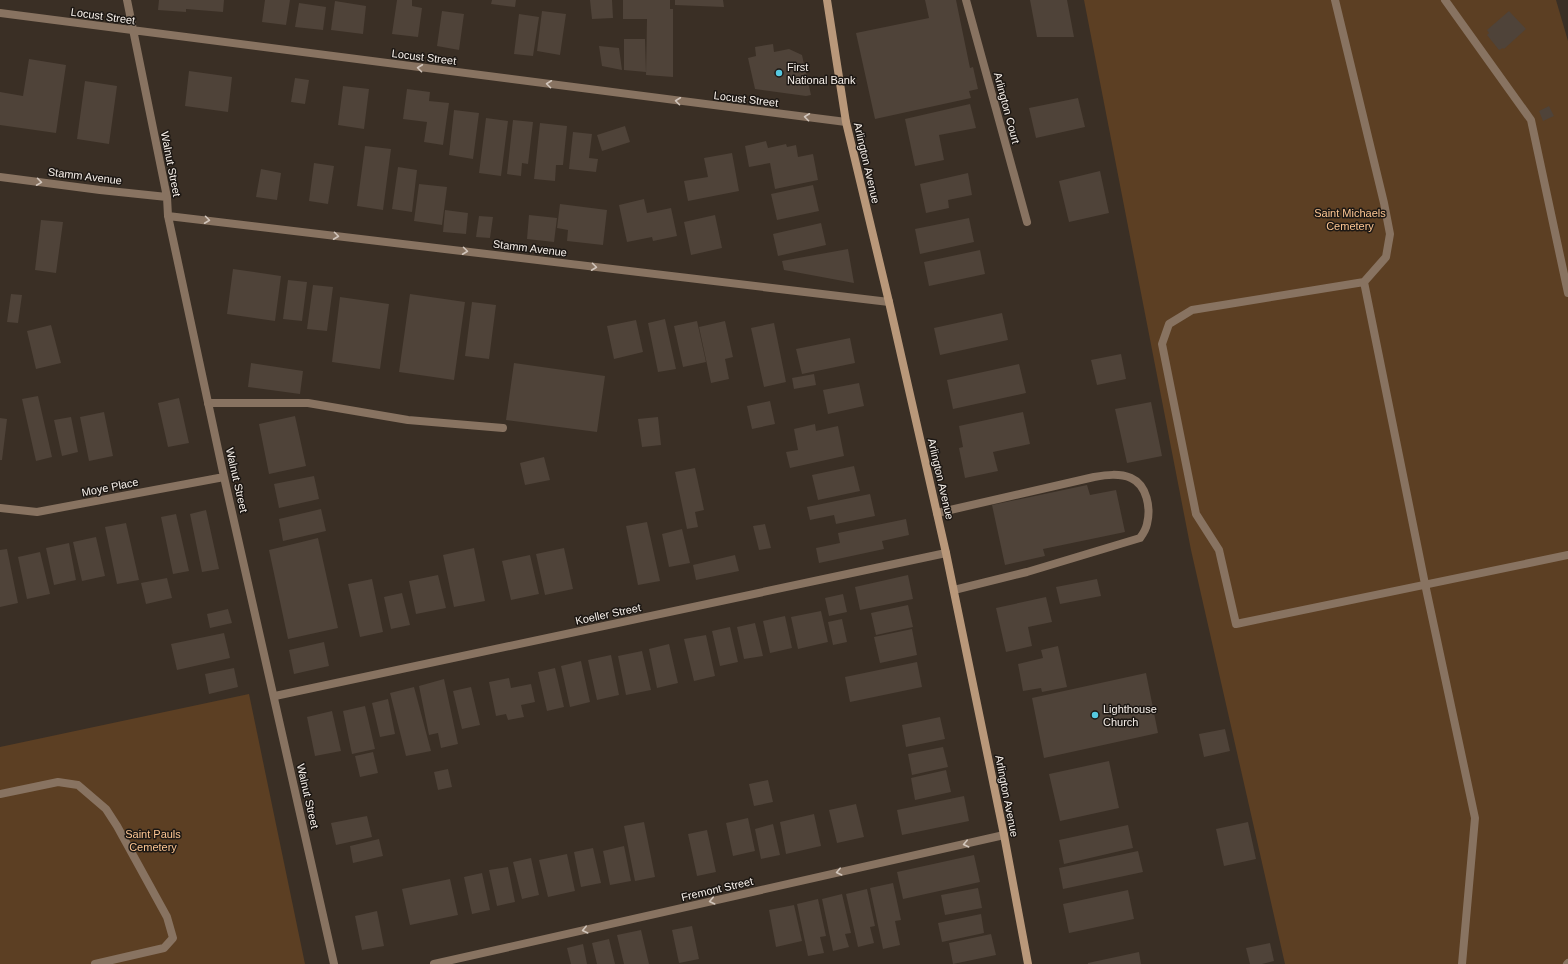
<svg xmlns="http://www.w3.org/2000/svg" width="1568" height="964" font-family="Arial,sans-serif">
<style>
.green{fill:#5c3f23}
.building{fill:#4f4339}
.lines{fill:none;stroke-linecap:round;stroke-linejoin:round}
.lane{stroke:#887361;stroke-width:8}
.street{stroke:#887361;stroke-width:8}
.secondary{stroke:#b9987a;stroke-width:8}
.oneway{stroke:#d1c5bb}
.poi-dot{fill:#56c9e1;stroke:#1d1814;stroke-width:1.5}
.labels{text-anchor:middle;stroke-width:3;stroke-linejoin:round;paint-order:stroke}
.street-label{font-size:11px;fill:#f8f1eb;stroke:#1d1814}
.poi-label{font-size:11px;fill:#f8f1eb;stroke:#1d1814;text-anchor:start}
.park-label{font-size:11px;fill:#fdc693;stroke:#1d1814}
</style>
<rect width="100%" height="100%" fill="#3a2f25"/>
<path class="green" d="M1084 0H1556L1568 41V964H1285L1191 550Z
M249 694 305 964H0V747Z"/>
<path class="building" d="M159 0H224L223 12 186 9V12L158 10Z
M265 0H290L286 25 262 22Z
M397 0H412V6L422 8 418 37 392 34Z
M492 0H516L515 7 491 4Z
M590 0H612L613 18 592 19Z
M623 0H670V9H673V77L646 75 647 19H623Z
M675 0H723L724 7 675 5Z
M925 0H956L970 68 973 67 978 89 969 91 971 98 875 119 856 33 929 18Z
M1030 0H1067L1074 37H1037Z
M335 1 366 6 363 34 331 30Z
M299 3 326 7 323 30 295 27Z
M442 11 464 14 459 50 437 46Z
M542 11 566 14 560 55 537 51Z
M1509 11 1526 29 1504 49 1503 48 1499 50 1487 35 1489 33 1487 30Z
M519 14 539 17 533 56 514 54Z
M624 39H645L646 72 624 70Z
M773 44 774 52 789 49 802 55 811 95 806 96 755 89 748 58 756 56 755 47Z
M599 46 619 48 622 70 602 66Z
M29 59 66 65 56 133 0 125V92L23 96Z
M189 71 232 77 228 112 185 106Z
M295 78 309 80 305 104 291 102Z
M85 81 117 86 109 144 77 139Z
M343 86 369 89 364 129 338 125Z
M407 89 430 92 429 101 449 103 443 145 424 142 427 122 403 119Z
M1078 98 1085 127 1036 138 1029 108Z
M970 104 976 128 939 135 944 160 915 166 905 119Z
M1549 106 1554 116 1543 121 1539 111Z
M454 110 479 113 473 159 449 155Z
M486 118 508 121 501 176 479 173Z
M513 120 533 122 528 164 522 163 521 176 507 174Z
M540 123 567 126 563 165H556L555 181 534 179Z
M625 126 630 142 602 151 597 135Z
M573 132 592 134 589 158 598 159 596 172 569 169Z
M766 141 768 148 786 144 787 147 796 145 798 157 813 154 818 180 775 189 770 163 749 167 745 146Z
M365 146 391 149 383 210 357 206Z
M732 153 739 191 688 201 684 181 708 177 704 158Z
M314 163 334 166 328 204 309 201Z
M398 167 417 170 412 212 392 209Z
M261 169 281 173 277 200 256 197Z
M1100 171 1109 213 1069 222 1059 181Z
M968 173 972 195 948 200 949 208 926 213 920 184Z
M419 184 447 187 442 225 414 221Z
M813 185 819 211 777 220 771 194Z
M644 199 647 213 671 208 677 236 653 241 652 237 627 242 619 205Z
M560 204 607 210 603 245 567 241 568 230 557 228Z
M445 210 468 213 466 234 443 232Z
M529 215 557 218 554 242 527 239Z
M715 215 722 248 691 255 684 222Z
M479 216 493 217 490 238 476 237Z
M969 218 974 242 920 254 915 229Z
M41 220 63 222 56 273 35 270Z
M821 223 826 245 778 256 773 234Z
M848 249 854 283 784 270 782 261Z
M980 250 985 274 929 286 924 262Z
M233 269 281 276 275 321 227 314Z
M288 280 307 282 302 321 283 319Z
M313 285 333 287 327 331 307 329Z
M11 294 22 295 18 323 7 322Z
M410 294 465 302 454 380 399 372Z
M340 297 389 304 380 369 332 362Z
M472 302 496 305 489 359 465 356Z
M1002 313 1008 340 940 355 934 328Z
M665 319 676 369 658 372 648 323Z
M636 320 643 352 614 359 607 326Z
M697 321 706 362 683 367 674 326Z
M725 321 733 357 725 359 729 379 711 383 699 327Z
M774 323 786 382 764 387 751 328Z
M51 325 61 363 36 369 27 331Z
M850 338 855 363 802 374 796 349Z
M1121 354 1126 379 1097 385 1091 360Z
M251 363 303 371 300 394 248 387Z
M514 363 605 376 597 432 506 420Z
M1019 364 1026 393 953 409 947 380Z
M814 374 816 385 794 389 792 378Z
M859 383 864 406 828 414 823 390Z
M38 396 52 457 36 461 22 399Z
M179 398 189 443 168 447 158 403Z
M770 401 775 424 752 429 747 406Z
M1151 402 1162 456 1127 463 1115 409Z
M104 412 113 456 89 461 80 417Z
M1023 412 1030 444 993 452 998 471 965 478 959 448 963 447 959 426Z
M295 416 306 466 269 474 259 424Z
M71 417 78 452 62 456 54 420Z
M658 417 661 445 642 447 638 419Z
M0 418 7 419 2 460H0Z
M815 424 816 431 838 426 844 456 790 468 786 452 798 450 794 429Z
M544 457 550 480 525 485 520 463Z
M854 466 860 491 818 500 812 475Z
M695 468 704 510 695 512 698 527 687 529 675 472Z
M314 476 319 499 279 508 274 484Z
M1087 485 1090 495 1116 490 1125 532 1043 549 1045 556 1005 565 992 505Z
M870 494 875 516 836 524 834 515 810 520 807 507Z
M321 509 326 531 283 541 279 519Z
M206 510 219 569 202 572 190 514Z
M176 514 189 571 173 574 161 517Z
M906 519 909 535 882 541 884 549 819 563 816 548 840 543 838 533Z
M647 522 660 581 638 585 626 526Z
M126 523 139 580 117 584 105 527Z
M765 524 771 548 759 550 753 526Z
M682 529 690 563 669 567 662 534Z
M96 537 105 576 82 581 73 542Z
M318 538 338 628 288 639 269 550Z
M69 543 76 580 54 585 46 548Z
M474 548 485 601 454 607 443 555Z
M564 548 573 589 545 595 536 554Z
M7 549 18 603 0 607V550Z
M40 552 50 594 27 599 18 557Z
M530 555 539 594 511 600 502 561Z
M735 555 739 571 696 580 693 565Z
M438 575 446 608 416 614 409 581Z
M908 575 913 599 860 610 855 587Z
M167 578 172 598 146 604 141 583Z
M372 579 383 632 360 637 348 584Z
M1097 579 1101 596 1060 604 1056 587Z
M402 593 410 625 391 629 384 597Z
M843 594 847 612 829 616 825 598Z
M1046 597 1052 622 1028 627 1032 646 1006 652 996 608Z
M908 605 913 627 876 635 871 613Z
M228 609 232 623 210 628 207 614Z
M821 611 828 642 798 649 791 617Z
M785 616 792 648 770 653 763 621Z
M842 619 847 642 833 645 828 622Z
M755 623 763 656 744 659 737 627Z
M730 627 738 662 720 666 712 631Z
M912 629 917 655 880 663 874 637Z
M224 633 230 658 177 670 171 644Z
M706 635 715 676 694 681 684 639Z
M324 642 329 666 294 674 289 650Z
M669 644 678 683 657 688 649 649Z
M1058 646 1067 687 1042 692 1041 688 1023 691 1018 664 1043 658 1041 650Z
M642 651 651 690 626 695 618 656Z
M611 655 619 695 597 700 588 660Z
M581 661 590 702 570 707 561 666Z
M917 662 922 687 850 702 845 677Z
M234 668 238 687 209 694 205 674Z
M555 668 564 707 547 711 538 672Z
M1146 673 1158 733 1044 758 1032 698Z
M509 678 511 688 531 684 535 702 521 705 524 717 508 720 506 714 496 716 489 682Z
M444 679 458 744 441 748 438 733 429 735 419 686Z
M414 687 431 751 406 756 390 693Z
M471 687 480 725 462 729 453 691Z
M388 699 395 734 380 737 372 703Z
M365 706 375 749 352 754 343 711Z
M332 711 341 751 315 756 307 717Z
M940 717 945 739 906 747 902 725Z
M1225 729 1230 751 1204 757 1199 734Z
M943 747 948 767 912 775 908 754Z
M373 752 378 773 360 777 355 756Z
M1109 761 1119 808 1060 821 1049 774Z
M448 769 452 787 438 790 434 772Z
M946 770 951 792 915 800 911 778Z
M768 780 773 802 754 806 749 784Z
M964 796 969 821 902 835 897 810Z
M856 804 864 837 837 843 829 810Z
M814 814 821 846 786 854 780 822Z
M367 816 372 837 336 845 331 823Z
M748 818 755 851 733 856 726 823Z
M644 822 655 877 635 881 624 826Z
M1248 822 1256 859 1224 866 1216 829Z
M773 824 780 855 761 859 755 829Z
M1128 825 1133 848 1064 864 1059 840Z
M707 830 716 872 697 876 688 834Z
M379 839 383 856 353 863 350 846Z
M624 846 631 881 610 885 603 851Z
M593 848 601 883 581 887 574 852Z
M1138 851 1143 872 1063 889 1059 868Z
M567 854 575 891 548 897 539 860Z
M974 855 980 882 903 899 897 872Z
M531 858 539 895 522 899 513 862Z
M508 867 515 902 497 906 489 870Z
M482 873 490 910 472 914 464 877Z
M450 879 458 915 410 925 402 889Z
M893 883 901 920 895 921 900 945 883 949 870 888Z
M978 888 982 908 945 915 941 895Z
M867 889 875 926 870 927 874 943 858 947 846 894Z
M1128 890 1134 919 1069 933 1063 904Z
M842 894 851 933 845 934 849 947 833 951 822 899Z
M818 899 826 936 820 937 824 953 808 956 797 904Z
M794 905 802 941 776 947 769 910Z
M377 911 384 946 362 950 355 916Z
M981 914 984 933 942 942 938 923Z
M692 926 699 959 679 963 672 930Z
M641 930 649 964H624L617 935Z
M991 934 996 955 953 964 949 943Z
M609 939 615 964H597L592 943Z
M1270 943 1274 961 1262 964H1250L1246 948Z
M583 944 587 964H571L567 948Z
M1139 952 1141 964H1088V963Z"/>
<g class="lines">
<path class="lane" d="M1335 0 1384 203 1390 234 1386 257 1364 282 1192 310 1169 324 1162 344 1196 514 1219 550 1236 624 1568 555
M1445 0 1531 120 1568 293
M1364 282 1425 584 1475 818 1462 964
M208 403H308L408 420 503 428
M937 513 1094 477C1106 475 1119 473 1131 478 1147 485 1151 508 1147 524 1146 529 1143 534 1140 538L1027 572 954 590
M0 794 58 782 78 785 106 809 117 826 167 917 173 938 164 948 95 964
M1567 964 1568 963"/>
<path class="street" d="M127 0 167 197 168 216 224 477 334 964
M966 0 1027 222
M0 13 846 122
M0 177 100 190 167 197
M168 216 889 302
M0 508 37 512 224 477
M275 696 946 553
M434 964 1004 835"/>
<path class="secondary" d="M827 0 846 122 889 302 946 553 1004 835 1028 964"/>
</g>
<defs><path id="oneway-chevron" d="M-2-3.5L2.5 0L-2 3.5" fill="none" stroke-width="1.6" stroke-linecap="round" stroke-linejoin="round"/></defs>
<g class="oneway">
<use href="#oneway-chevron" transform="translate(420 68) rotate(-173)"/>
<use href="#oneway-chevron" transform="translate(549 84) rotate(-173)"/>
<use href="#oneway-chevron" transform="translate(678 101) rotate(-173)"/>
<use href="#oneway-chevron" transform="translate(807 117) rotate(-173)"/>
<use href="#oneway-chevron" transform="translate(39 182) rotate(8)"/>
<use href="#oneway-chevron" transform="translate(207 220) rotate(7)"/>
<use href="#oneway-chevron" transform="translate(336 236) rotate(7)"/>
<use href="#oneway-chevron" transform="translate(465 251) rotate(7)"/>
<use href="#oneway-chevron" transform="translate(594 267) rotate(7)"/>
<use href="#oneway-chevron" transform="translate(966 844) rotate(167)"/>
<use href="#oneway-chevron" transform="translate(839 872) rotate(167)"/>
<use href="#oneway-chevron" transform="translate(712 901) rotate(167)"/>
<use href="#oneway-chevron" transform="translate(585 930) rotate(167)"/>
</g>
<g class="poi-dot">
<circle cx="779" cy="73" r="4"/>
<circle cx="1095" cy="715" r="4"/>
</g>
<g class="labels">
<g class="street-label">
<text transform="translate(103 16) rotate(8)" y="4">Locust Street</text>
<text transform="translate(424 57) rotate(7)" y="4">Locust Street</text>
<text transform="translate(746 99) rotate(7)" y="4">Locust Street</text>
<text transform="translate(1007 108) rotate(75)" y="4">Arlington Court</text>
<text transform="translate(867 163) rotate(77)" y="4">Arlington Avenue</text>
<text transform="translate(171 164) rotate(79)" y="4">Walnut Street</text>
<text transform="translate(85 176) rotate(7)" y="4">Stamm Avenue</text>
<text transform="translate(530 248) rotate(7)" y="4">Stamm Avenue</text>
<text transform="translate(941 479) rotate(77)" y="4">Arlington Avenue</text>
<text transform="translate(237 480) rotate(77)" y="4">Walnut Street</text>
<text transform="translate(110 487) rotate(-11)" y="4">Moye Place</text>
<text transform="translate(608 614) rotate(-12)" y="4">Koeller Street</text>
<text transform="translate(308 796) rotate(77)" y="4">Walnut Street</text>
<text transform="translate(1007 796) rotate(79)" y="4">Arlington Avenue</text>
<text transform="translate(717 889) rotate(-13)" y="4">Fremont Street</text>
</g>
<g class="poi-label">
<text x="787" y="71">First<tspan x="787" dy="13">National Bank</tspan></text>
<text x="1103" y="713">Lighthouse<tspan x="1103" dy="13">Church</tspan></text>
</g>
<g class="park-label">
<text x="1350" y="217">Saint Michaels<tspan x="1350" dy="13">Cemetery</tspan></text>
<text x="153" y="838">Saint Pauls<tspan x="153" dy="13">Cemetery</tspan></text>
</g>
</g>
</svg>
